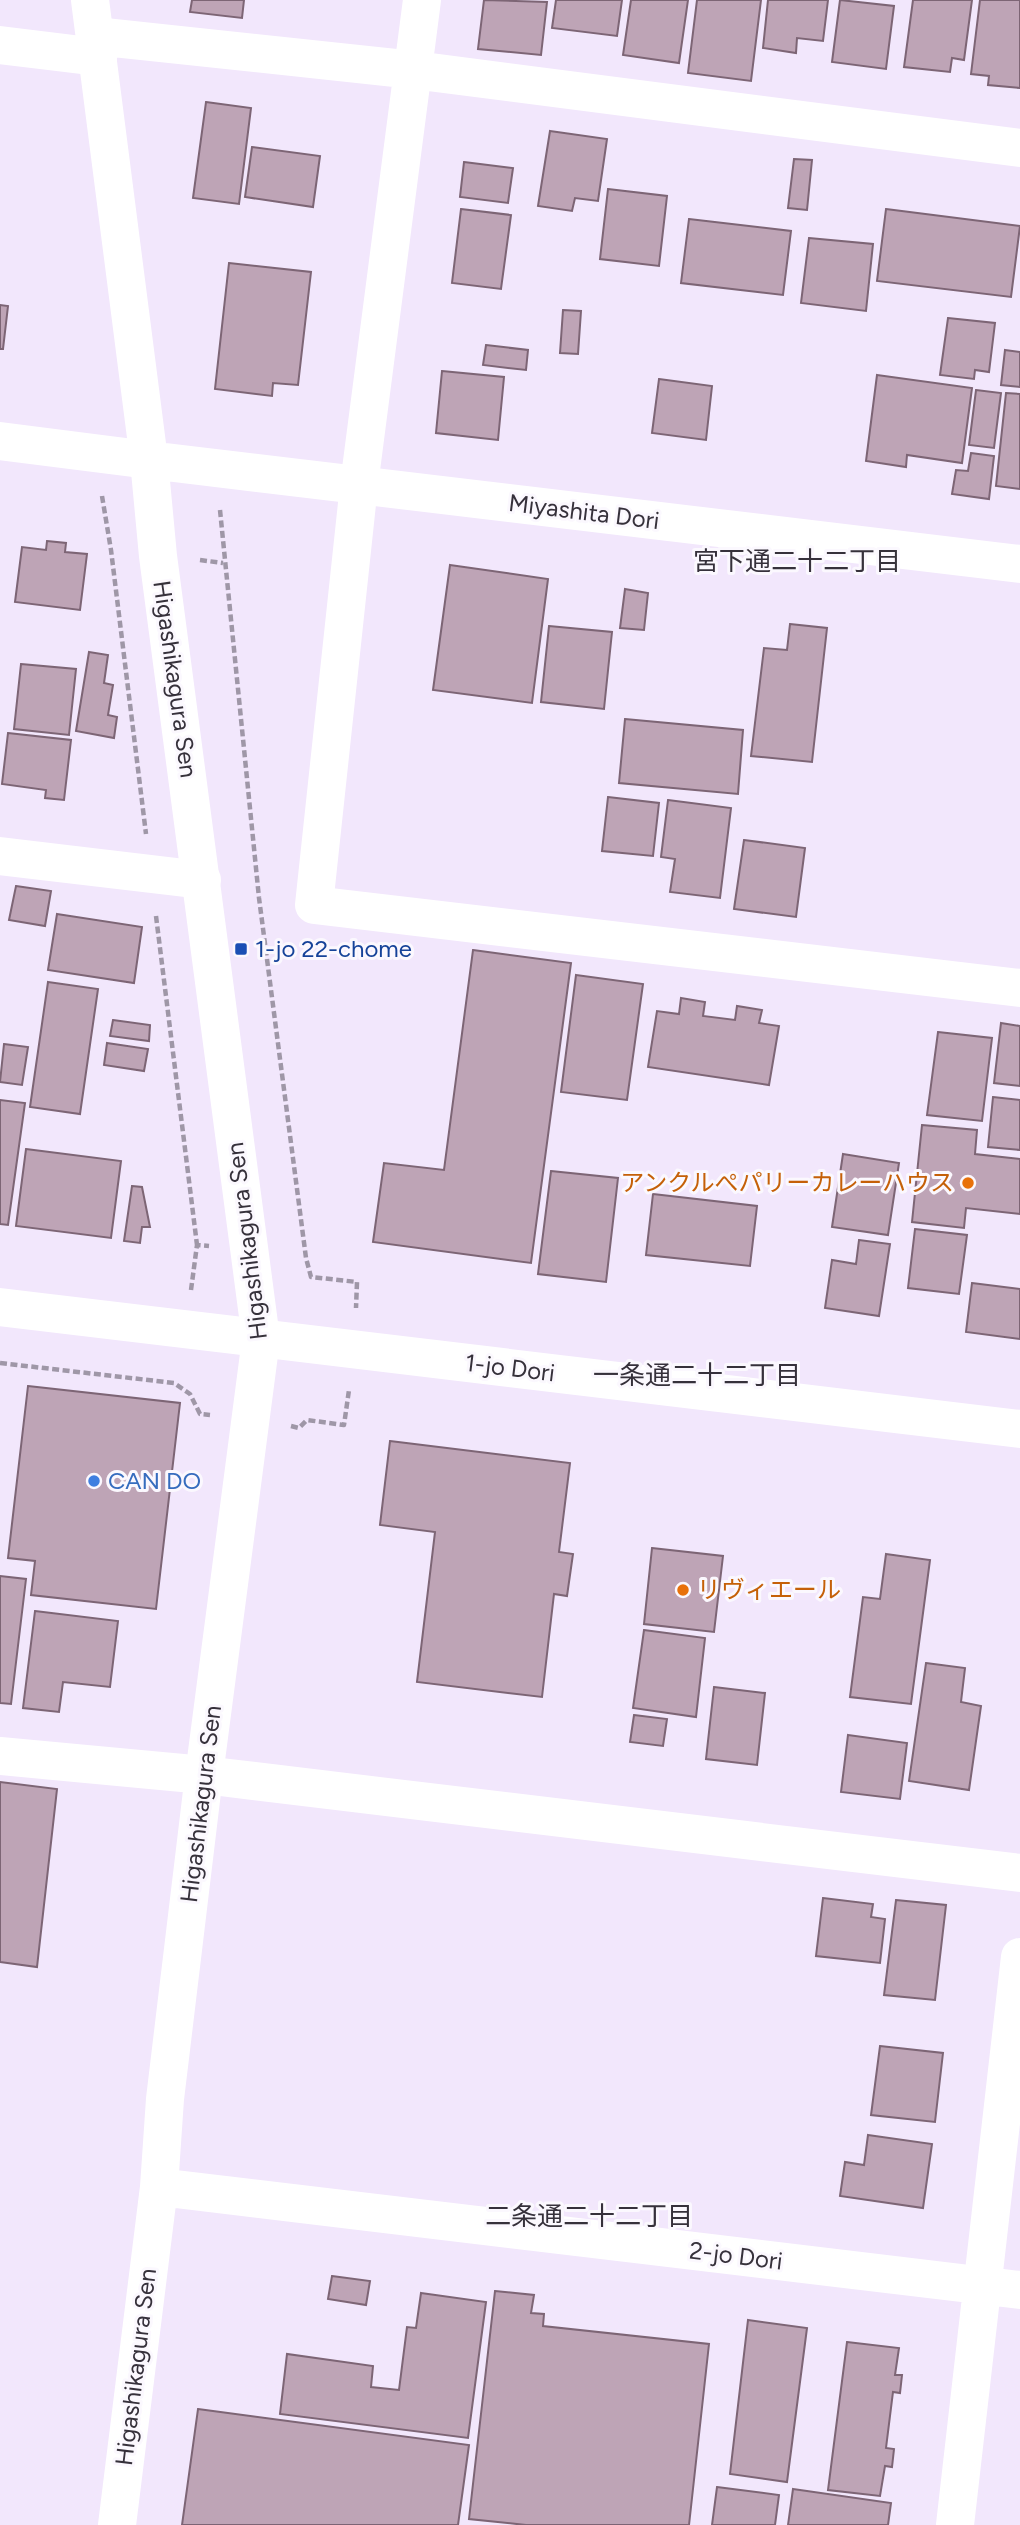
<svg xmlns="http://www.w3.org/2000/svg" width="1020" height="2525" font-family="Figtree,'Noto Sans JP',sans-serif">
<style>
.building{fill:#bea4b6;stroke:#7d6575;stroke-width:2}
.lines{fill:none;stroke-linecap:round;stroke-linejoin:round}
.path{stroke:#9f97a7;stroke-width:4.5;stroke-dasharray:7 3.5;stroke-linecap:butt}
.minor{stroke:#fff;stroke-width:38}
.tertiary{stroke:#fff;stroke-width:38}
.secondary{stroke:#fff;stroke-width:38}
.transit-dot{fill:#1a4fb4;stroke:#fbf8fe;stroke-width:2.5}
.food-dot{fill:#e8710a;stroke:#fbf8fe;stroke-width:2.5}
.shop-dot{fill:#3f7fe0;stroke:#fbf8fe;stroke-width:2.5}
.labels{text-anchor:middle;stroke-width:6;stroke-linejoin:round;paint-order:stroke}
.street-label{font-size:24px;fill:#36313b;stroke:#fbf8fe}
.transit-label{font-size:24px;fill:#164399;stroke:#fbf8fe;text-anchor:start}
.food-label{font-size:24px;fill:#c56008;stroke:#fbf8fe;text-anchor:end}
.shop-label{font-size:24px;fill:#366cbe;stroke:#fbf8fe;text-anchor:start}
.neighbourhood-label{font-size:26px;fill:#36313b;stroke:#fbf8fe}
</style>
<rect width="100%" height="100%" fill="#f2e7fc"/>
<path class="building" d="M192 0H244L242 18 190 12Z
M484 0 547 2 541 55 478 49Z
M556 0H622L617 36 552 28Z
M631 0H688L679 63 623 55Z
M697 0H761L751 81 688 73Z
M768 0H828L823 41 797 38 796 53 763 48Z
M840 0 894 6 886 69 832 62Z
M913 0H972L964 60 952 58 950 72 904 67Z
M980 0H1020V88L988 85 989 76 971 74Z
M206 102 251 108 239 204 193 198Z
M550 131 607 139 598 201 575 198 572 211 538 206Z
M252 147 320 156 313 207 245 197Z
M794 159 812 160 807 210 788 208Z
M464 162 513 168 508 203 460 197Z
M608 189 667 196 659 266 600 259Z
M461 209 511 215 501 289 452 283Z
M886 209 1020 226 1011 297 877 281Z
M689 219 791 231 783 295 681 283Z
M809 238 873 244 866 311 801 303Z
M229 263 311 272 298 385 273 383 272 396 215 389Z
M0 305 8 306 3 349H0Z
M563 310 581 311 578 354 560 353Z
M948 318 995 323 989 372 975 370 974 379 940 375Z
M486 345 528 350 526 370 483 365Z
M1005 350 1020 352V387L1001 385Z
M442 371 504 377 498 440 436 433Z
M877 375 972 388 962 463 907 455 906 467 866 461Z
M659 379 712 386 706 440 652 433Z
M976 390 1001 393 994 448 969 445Z
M1006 393 1020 394V489L996 486Z
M971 453 994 456 989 499 952 494 956 470 968 471Z
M47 541 66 543 65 552 87 554 80 610 15 602 22 547 46 550Z
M450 565 548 579 532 703 433 690Z
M625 589 648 593 644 630 620 628Z
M790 624 827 628 812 762 751 756 764 648 787 650Z
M549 626 612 632 604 709 541 702Z
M89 652 108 655 104 683 113 685 108 715 117 717 114 738 76 731Z
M21 664 76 669 69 735 14 729Z
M625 719 743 730 738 794 619 783Z
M8 733 71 740 64 800 45 798 46 790 2 784Z
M608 797 659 803 653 856 602 851Z
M668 800 731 808 720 898 670 892 675 859 661 857Z
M744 840 805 848 796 917 734 909Z
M16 886 51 891 45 926 9 920Z
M57 914 142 927 134 983 48 970Z
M473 950 571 963 531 1263 373 1242 384 1163 444 1170Z
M576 975 643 984 627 1100 561 1092Z
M48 982 98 989 80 1114 30 1107Z
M681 998 705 1002 703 1016 735 1020 737 1006 762 1010 759 1023 779 1026 769 1085 648 1067 657 1011 679 1014Z
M113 1020 150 1025 149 1041 110 1036Z
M1001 1023 1020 1026V1086L994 1083Z
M938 1032 992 1038 982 1121 927 1115Z
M107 1043 148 1049 144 1071 104 1065Z
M4 1044 28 1047 22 1085 0 1082Z
M993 1097 1020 1100V1150L988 1147Z
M0 1100 25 1103 8 1225 0 1224Z
M922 1125 977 1130 975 1154 1020 1159V1214L966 1208 964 1228 912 1222Z
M26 1149 121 1161 111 1238 16 1226Z
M843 1154 899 1163 888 1235 832 1227Z
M551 1171 618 1178 606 1282 538 1274Z
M132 1186 142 1187 150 1227H142L140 1243 124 1241Z
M653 1194 757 1206 750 1266 646 1255Z
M915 1229 967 1235 959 1294 908 1288Z
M859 1240 890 1244 879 1316 825 1308 832 1260 856 1264Z
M972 1283 1020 1289V1339L966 1332Z
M28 1386 180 1403 156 1609 31 1595 35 1561 8 1558Z
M390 1441 570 1463 559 1552 573 1554 567 1596 554 1594 542 1697 417 1682 435 1532 380 1525Z
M652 1548 723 1556 714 1632 644 1624Z
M886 1554 930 1560 911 1704 850 1697 863 1597 880 1599Z
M0 1576 26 1579 11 1704 0 1703Z
M35 1611 118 1621 110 1687 63 1682 59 1712 23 1708Z
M644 1630 705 1638 696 1717 633 1708Z
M926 1663 965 1668 961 1702 981 1706 969 1790 909 1781Z
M714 1687 765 1693 757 1765 706 1759Z
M634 1715 667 1719 663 1746 630 1742Z
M848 1735 907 1743 900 1799 841 1792Z
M0 1782 57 1789 37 1967 0 1962Z
M823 1898 873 1904 871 1917 885 1919 880 1963 816 1956Z
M896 1900 946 1905 935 2000 884 1995Z
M880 2046 943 2053 935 2122 871 2115Z
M868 2135 932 2144 923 2208 840 2196 845 2162 864 2165Z
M332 2276 370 2281 366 2305 328 2299Z
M495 2291 534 2295 531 2313 544 2314 543 2326 709 2344 689 2525H526L469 2519Z
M421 2293 486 2302 468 2438 280 2414 287 2354 373 2366 371 2387 399 2390 407 2327 416 2328Z
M748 2320 807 2328 787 2482 730 2474Z
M847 2342 899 2348 895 2375H902L900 2393 893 2392 886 2448 894 2449 892 2467 885 2466 880 2496 828 2490Z
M198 2409 469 2445 458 2525H182Z
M717 2487 779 2495 775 2525H712Z
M793 2489 891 2503 888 2525H788Z"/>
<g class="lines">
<path class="path" d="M102 496 111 550 146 834
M220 510 259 898 306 1258 311 1277 357 1282 356 1308
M200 560 223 563
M156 916 197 1245
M191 1290 197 1245 209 1246
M0 1363 174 1383 190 1394 200 1414 210 1415
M291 1426 299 1428 307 1420 344 1425 349 1390"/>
<path class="minor" d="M422 0 359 485 314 905 1020 988
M95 36 414 70 1020 148
M0 45 98 57
M0 441 149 460
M0 856 202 880
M0 1756 204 1775 1020 1873"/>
<path class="tertiary" d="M90 0 149 460 158 556 261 1339 204 1775 165 2099 159 2187 117 2525
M149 460 1020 564
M159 2187 1020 2290
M955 2525 1020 1957"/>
<path class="secondary" d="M0 1307 1020 1429"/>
</g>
<rect class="transit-dot" x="234" y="942" width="14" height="14" rx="3.5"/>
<g class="food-dot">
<circle cx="968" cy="1183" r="7"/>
<circle cx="683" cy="1590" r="7"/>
</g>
<circle class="shop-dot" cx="94" cy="1481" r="7"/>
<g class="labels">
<g class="street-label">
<text transform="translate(584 512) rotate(7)" y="8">Miyashita Dori</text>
<text transform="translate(175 679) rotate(82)" y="8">Higashikagura Sen</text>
<text transform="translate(247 1241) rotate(-97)" y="8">Higashikagura Sen</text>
<text transform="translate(510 1368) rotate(7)" y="8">1-jo Dori</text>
<text transform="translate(201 1804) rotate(-83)" y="8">Higashikagura Sen</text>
<text transform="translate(736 2256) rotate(7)" y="8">2-jo Dori</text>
<text transform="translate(136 2367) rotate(-83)" y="8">Higashikagura Sen</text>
</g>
<g class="transit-label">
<text x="255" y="957">1-jo 22-chome</text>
</g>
<g class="food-label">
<text x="954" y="1191">アンクルぺパリーカレーハウス</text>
<text x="697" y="1598" text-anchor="start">リヴィエール</text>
</g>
<g class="shop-label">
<text x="108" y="1489">CAN DO</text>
</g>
<g class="neighbourhood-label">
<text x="797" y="570">宮下通二十二丁目</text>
<text x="697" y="1384">一条通二十二丁目</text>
<text x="589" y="2225">二条通二十二丁目</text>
</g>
</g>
</svg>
